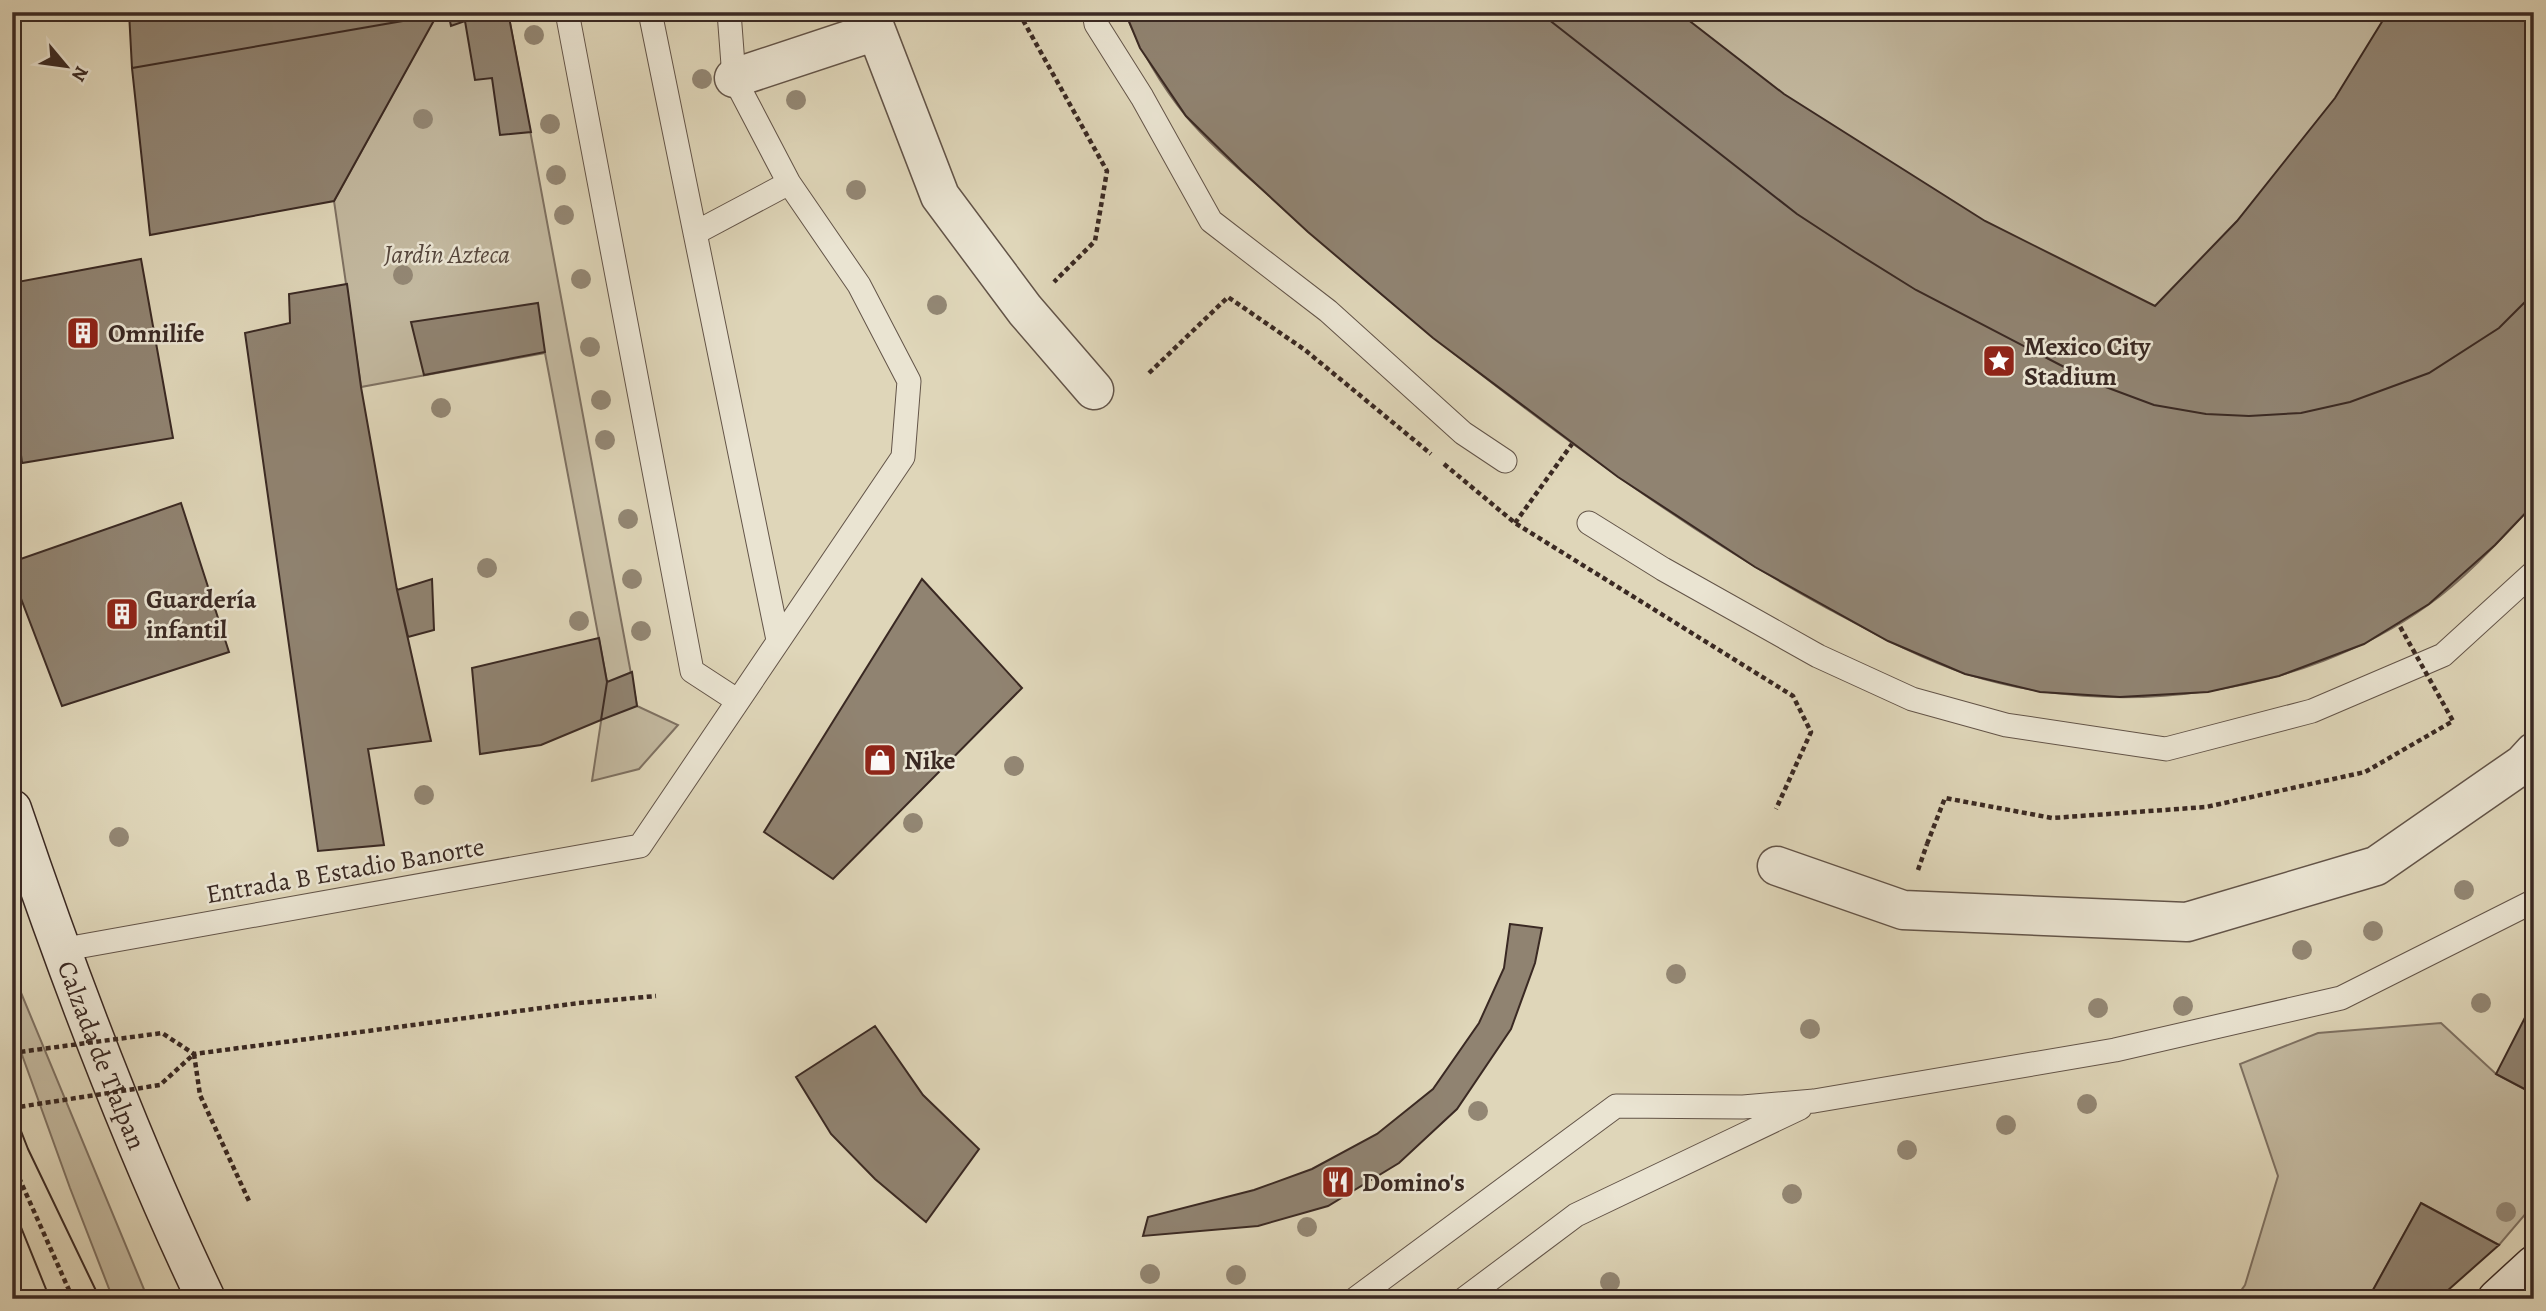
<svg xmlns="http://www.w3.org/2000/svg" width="2546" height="1311" font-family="Alegreya,serif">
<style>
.green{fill:#c3b9a0;stroke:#7e7162;stroke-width:2}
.building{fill:#908371;stroke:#3a2923;stroke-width:2}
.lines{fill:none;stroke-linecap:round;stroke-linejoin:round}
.lane-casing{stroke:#635448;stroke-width:25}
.street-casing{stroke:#635448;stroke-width:41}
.secondary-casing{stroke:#3a2923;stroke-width:41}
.path{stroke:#3a2923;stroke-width:4.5;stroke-dasharray:5 3.5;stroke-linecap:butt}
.lane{stroke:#eae4d2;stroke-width:23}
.street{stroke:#eae4d2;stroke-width:38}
.secondary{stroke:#eae4d2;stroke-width:38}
.tram{stroke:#3a2923;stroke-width:2}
.path-bridge{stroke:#3a2923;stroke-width:4.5;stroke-dasharray:5 3.5;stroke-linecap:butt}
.tree{fill:#938774}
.labels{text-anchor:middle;stroke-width:5;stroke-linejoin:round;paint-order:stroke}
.park-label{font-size:26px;font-style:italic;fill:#55463c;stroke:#eae4d2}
.poi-label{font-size:26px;font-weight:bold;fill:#3a2923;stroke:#eae4d2;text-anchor:start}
.street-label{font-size:26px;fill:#3a2923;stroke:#eae4d2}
</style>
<rect width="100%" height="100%" fill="#dfd6b9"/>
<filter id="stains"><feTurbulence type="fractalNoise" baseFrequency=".00286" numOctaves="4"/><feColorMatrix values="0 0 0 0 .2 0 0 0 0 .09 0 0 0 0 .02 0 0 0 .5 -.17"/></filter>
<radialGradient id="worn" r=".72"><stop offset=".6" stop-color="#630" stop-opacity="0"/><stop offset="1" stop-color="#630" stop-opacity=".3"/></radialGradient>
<path class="green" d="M438 12H508L637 706 678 725 639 769 592 781 607 682 545 353 361 387 334 201Z
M1125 12H2534V504C2501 539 2467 577 2428 605 2302 696 2114 721 1967 674 1918 658 1872 632 1827 608 1700 539 1584 454 1470 366 1402 313 1337 257 1273 199 1244 173 1211 146 1186 116 1161 85 1140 49 1125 12Z
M12 971 148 1299H113L70 1188 12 1027Z
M2441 1023 2496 1074 2534 1094V1204L2499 1245 2421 1203 2368 1299H2235L2245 1285 2278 1176 2240 1064 2318 1033Z"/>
<path class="building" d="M129 12H438L437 15 132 68Z
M448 12H508L531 132 500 135 492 78 475 80 465 21 451 26Z
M1125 12H1539L1797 214 1855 252 1916 290 2041 355 2095 383 2154 405 2206 414 2249 416 2301 413 2350 402 2429 373 2499 328 2534 293V504L2495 545 2429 604 2364 644 2279 676 2208 692 2120 697 2040 692 1965 674 1888 641 1755 567 1618 477 1433 338 1308 232 1242 171 1186 116 1140 48Z
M1125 12H1678L1784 94 1985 221 2155 306 2237 221 2335 98 2388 12H2534V504L2495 545 2429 604 2364 644 2279 676 2208 692 2120 697 2040 692 1965 674 1888 641 1755 567 1618 477 1433 338 1308 232 1242 171 1186 116 1140 48Z
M437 15 334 201 150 235 132 68Z
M141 259 173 438 22 463 12 383V283Z
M347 284 361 387 397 590 431 741 368 749 384 845 318 851 245 333 290 323 289 294Z
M538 303 545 352 424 375 411 322Z
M181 503 229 652 62 706 12 575V562Z
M432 579 434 630 408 637 397 590Z
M922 579 1022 688 833 879 764 832Z
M599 638 607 682 601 720 541 745 480 754 472 668Z
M632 672 637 706 601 720 607 682Z
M1510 924 1542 928 1535 963 1511 1029 1457 1109 1399 1163 1328 1206 1258 1226 1143 1236 1148 1217 1254 1190 1312 1169 1377 1134 1433 1089 1479 1023 1504 968Z
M2534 1000V1094L2496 1074Z
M875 1026 923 1095 979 1149 926 1222 875 1179 831 1134 796 1077Z
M2421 1203 2499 1245 2438 1299H2368Z"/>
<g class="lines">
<defs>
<path id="lane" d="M567 12 692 671 738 701
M650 12 778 640
M1094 12 1096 24 1142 97 1211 221 1328 311 1463 433 1505 461
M695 233 789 183
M1589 523 1663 569 1818 656 1912 699 2006 725 2166 749 2312 711 2443 655 2534 572
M60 950 640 846 903 457 909 381 859 285 789 183 734 78 729 12
M1355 1299 1616 1106 1743 1107 1814 1101 2115 1050 2341 998 2534 901
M1464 1299 1576 1215 1800 1108"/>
<path id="street" d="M869 12 940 196 1025 310 1094 390
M734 78 876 31
M1777 866 1903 910 2187 922 2376 866 2523 764 2534 752"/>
<g id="secondary">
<path id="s1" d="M12 809C68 975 130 1140 206 1299"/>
<path d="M2497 1299 2534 1265"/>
</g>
</defs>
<use href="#lane" class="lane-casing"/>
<use href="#street" class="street-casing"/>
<use href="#secondary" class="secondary-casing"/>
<path class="path" d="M1021 12 1024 22 1107 171 1095 241 1054 282
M1149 373 1228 297 1305 350 1431 454
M1444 464 1515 523 1793 696 1811 732 1776 809
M1918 870 1927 844
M579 1003 656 996
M194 1054 200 1095 249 1201
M12 1162 73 1299
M12 1277 23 1299"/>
<use href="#lane" class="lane"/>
<use href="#street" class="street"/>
<use href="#secondary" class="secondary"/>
<path class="tram" d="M12 1108 28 1149 100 1299
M12 1205 50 1299"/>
<path class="path-bridge" d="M1515 523 1572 444
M1927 844 1945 798 2052 818 2206 807 2365 772 2453 721 2398 623
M12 1053 162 1033 194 1054 579 1003
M12 1108 160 1085 194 1054"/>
</g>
<g class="tree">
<circle cx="534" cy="35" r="10"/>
<circle cx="702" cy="79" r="10"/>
<circle cx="796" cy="100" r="10"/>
<circle cx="423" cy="119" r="10"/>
<circle cx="550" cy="124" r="10"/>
<circle cx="556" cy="175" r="10"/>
<circle cx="856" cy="190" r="10"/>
<circle cx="564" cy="215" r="10"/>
<circle cx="403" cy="275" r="10"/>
<circle cx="581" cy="279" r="10"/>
<circle cx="937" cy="305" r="10"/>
<circle cx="590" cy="347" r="10"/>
<circle cx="601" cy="400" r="10"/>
<circle cx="441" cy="408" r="10"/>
<circle cx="605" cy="440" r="10"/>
<circle cx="628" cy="519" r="10"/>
<circle cx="487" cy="568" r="10"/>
<circle cx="632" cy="579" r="10"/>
<circle cx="579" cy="621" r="10"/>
<circle cx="641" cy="631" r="10"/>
<circle cx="1014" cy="766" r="10"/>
<circle cx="424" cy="795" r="10"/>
<circle cx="913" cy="823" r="10"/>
<circle cx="119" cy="837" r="10"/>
<circle cx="2464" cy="890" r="10"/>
<circle cx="2373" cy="931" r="10"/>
<circle cx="2302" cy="950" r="10"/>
<circle cx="1676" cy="974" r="10"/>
<circle cx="2481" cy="1003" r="10"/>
<circle cx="2183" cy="1006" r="10"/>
<circle cx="2098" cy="1008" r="10"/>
<circle cx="1810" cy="1029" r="10"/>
<circle cx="2087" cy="1104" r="10"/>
<circle cx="1478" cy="1111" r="10"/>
<circle cx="2006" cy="1125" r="10"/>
<circle cx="1907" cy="1150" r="10"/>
<circle cx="1792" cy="1194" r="10"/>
<circle cx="2506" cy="1212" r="10"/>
<circle cx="1307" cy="1227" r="10"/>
<circle cx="1150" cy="1274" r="10"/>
<circle cx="1236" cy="1275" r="10"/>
<circle cx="1610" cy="1282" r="10"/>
</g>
<defs>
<symbol id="building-square" viewBox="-11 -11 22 22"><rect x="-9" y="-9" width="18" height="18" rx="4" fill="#8f2418" stroke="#eae4d2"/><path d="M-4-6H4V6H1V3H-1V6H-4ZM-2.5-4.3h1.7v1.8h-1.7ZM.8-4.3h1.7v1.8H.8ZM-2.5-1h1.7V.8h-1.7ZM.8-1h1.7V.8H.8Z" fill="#fff"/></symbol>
<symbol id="sight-square" viewBox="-11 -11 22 22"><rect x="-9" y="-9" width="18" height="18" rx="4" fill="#8f2418" stroke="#eae4d2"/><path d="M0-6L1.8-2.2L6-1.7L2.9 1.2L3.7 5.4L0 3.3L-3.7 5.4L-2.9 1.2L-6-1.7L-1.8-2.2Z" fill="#fff"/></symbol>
<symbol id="shop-square" viewBox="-11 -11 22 22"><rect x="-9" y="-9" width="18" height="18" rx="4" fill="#8f2418" stroke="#eae4d2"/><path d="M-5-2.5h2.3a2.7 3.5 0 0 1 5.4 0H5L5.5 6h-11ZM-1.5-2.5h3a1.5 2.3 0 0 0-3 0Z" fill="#fff"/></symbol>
<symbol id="restaurant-square" viewBox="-11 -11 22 22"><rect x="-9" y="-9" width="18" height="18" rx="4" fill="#8f2418" stroke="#eae4d2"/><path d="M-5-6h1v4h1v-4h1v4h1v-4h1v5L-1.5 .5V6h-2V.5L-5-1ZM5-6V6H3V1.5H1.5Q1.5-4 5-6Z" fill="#fff"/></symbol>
</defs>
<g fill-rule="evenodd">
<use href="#building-square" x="64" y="314" width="38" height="38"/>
<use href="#sight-square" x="1980" y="342" width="38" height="38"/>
<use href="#building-square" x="103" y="595" width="38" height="38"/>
<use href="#shop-square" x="861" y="741" width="38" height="38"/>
<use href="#restaurant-square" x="1319" y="1163" width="38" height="38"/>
</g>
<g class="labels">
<g class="park-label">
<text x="447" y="263">Jardín Azteca</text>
</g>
<g class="poi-label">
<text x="108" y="342">Omnilife</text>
<text x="2024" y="355">Mexico City<tspan x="2024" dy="30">Stadium</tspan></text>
<text x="146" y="608">Guardería<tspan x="146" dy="30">infantil</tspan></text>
<text x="904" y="769">Nike</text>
<text x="1362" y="1191">Domino's</text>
</g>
<g class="street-label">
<text transform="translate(345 870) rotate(-10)" y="9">Entrada B Estadio Banorte</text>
<text dy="9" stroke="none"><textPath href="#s1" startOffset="262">Calzada de Tlalpan</textPath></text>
</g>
</g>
<rect width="2546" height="1311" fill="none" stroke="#dfd6b9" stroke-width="42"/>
<rect x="14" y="14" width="2518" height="1283" fill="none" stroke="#3a2923" stroke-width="3.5"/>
<rect x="21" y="21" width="2504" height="1269" fill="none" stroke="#3a2923" stroke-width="2"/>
<g transform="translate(66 66) rotate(119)" stroke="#eae4d2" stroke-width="5" paint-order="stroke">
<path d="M0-5L12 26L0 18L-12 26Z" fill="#3a2923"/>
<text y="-10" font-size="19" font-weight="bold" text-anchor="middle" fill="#3a2923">N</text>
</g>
<rect width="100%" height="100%" filter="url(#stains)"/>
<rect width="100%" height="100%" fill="url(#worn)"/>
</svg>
